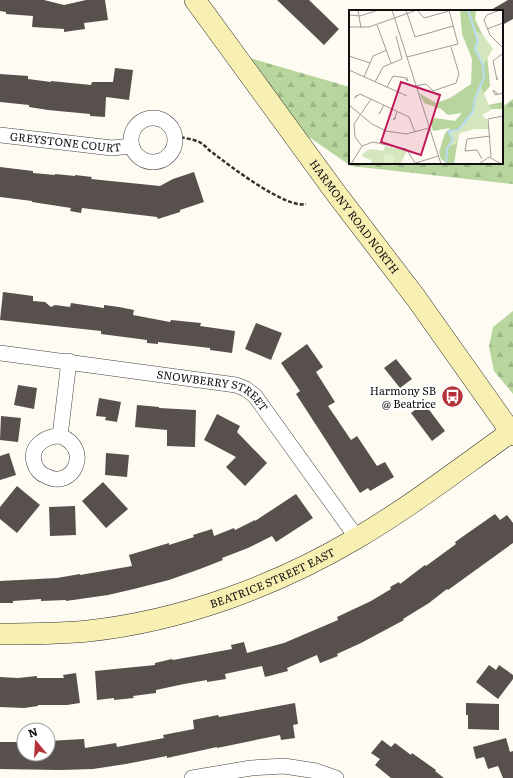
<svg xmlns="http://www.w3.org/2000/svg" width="513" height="778" font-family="Literata,serif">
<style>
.forest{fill:url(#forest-firs)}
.building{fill:#57504c}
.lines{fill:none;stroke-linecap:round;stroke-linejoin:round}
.street-casing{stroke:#424242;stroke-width:16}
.secondary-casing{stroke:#313131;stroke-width:22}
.path{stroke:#313131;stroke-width:2.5;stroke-dasharray:4 2;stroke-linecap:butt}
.street{stroke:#fff;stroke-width:15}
.secondary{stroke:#f8f0b3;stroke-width:21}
.labels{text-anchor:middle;stroke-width:4;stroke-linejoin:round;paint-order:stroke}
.street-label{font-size:11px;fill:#0f0f0f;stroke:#fff}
.poi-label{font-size:11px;fill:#0f0f0f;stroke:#fff;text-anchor:end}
.inset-river{fill:none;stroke:#bbddf1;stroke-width:2}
.inset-road{fill:none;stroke:#9e9d97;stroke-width:1}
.view{fill:#c2185b;fill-opacity:0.15;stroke:#c2185b;stroke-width:2}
.inset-edge{fill:none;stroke:#0f0f0f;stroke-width:2}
</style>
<defs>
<pattern id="forest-firs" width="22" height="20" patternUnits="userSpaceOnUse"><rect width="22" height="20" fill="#b8d59e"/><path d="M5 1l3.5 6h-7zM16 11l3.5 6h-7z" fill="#9db687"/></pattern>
</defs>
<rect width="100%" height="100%" fill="#fefbf2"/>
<path class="forest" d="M250 58 350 87V163H502V107L513 99V184L351 166 268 109Z
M513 311V394L494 371 489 347 493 327Z"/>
<path class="building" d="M0 0H44L64 5 86 0H105L108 20 84 23 85 29 64 32V29L32 27 33 16 6 14V12L0 11Z
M277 0H309L339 29 324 45Z
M508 0H513V19L502 25V11H489Z
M115 68 133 70 129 100 106 97 105 117 90 116V114L48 110 29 107V105L0 102V74L28 76V79L51 82V81L91 85 92 82H113Z
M0 167 33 171V173L55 175V174L75 176V175L92 177 91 179 160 186 173 179 194 172 204 202 180 210V212L158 219 157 217 82 208 81 213 70 211 71 208 32 202V201L0 197Z
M3 292 33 296V301L45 302 51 307 55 305 70 307 71 303 104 308V305L119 307 134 310 133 315 170 322 171 320 201 323 200 326 235 331 232 353 210 350V348L158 342V344L147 343V340L101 334V331L0 320Z
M256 323 282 333 271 360 245 349Z
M307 344 323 367 316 372 335 402 328 406 351 440 357 436 377 466 385 462 394 477 370 491 368 488 360 493 296 394 300 391 281 363Z
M396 359 412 379 400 388 384 368Z
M18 385 37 388 34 409 14 405Z
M99 398 121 402 117 422 105 420 106 417 96 416Z
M424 403 445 431 432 441 411 413Z
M137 405 159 407V408L196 410 195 447 167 446V430L135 427Z
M217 414 240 426 237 432 267 463 245 486 226 467 236 457 204 440Z
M1 416 21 418 18 442 0 440Z
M9 453 16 475 0 480V456Z
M106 453 129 455 127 477 105 475Z
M103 482 128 509 106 528 82 501Z
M17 486 40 505 17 533 0 519V507Z
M296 494 313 518 276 542 272 536 248 548 222 558 223 560 200 569 169 580 134 589 108 595 66 601V600L41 601V599L13 601V603H0V581L57 578 80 574V575L132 566 129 555 169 543V545L194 537 193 535 212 529 214 536 234 528 235 530 255 520V521Z
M75 506 76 535 50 536 49 507Z
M495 514 500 520 507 515 513 523V543L448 590 447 589 429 603 403 619 404 620 361 643 337 654 338 656 320 663 317 655 287 668 288 671 265 677 262 666 225 674 226 679 207 682V680L184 684 156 690V693L133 696 134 698 114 700V698L97 700 95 671 155 665V663L172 659 173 660 232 649 231 645 244 642 247 653 284 643 338 620 337 617 371 601 391 589 390 587 399 582 400 584 425 565 426 566 456 544 455 542Z
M489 665 496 670 499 665 513 675V679L498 699 476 682Z
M76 673 80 703 67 705H38V706L24 708 0 707V677L18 678 37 676V678H64L63 675Z
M295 703 298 724 293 725 295 738 281 740 280 735 217 748V747L167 758V756L126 764 93 769 60 770 0 769V742H24V754H48V741L84 739 85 748 116 743 117 747 164 738 163 735 194 729 193 720 218 715 219 717Z
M466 703 499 704V730L468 729V715H466Z
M506 738 510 752 513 751V778H503L498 766 488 769 484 757 476 759 473 747Z
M382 740 391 747 395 743 411 755 412 753 436 770 435 771 444 778H391L375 765 380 759 371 753Z"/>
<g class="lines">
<defs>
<g id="street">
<circle cx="153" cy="140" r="22"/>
<path id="s1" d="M0 135 112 148 131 146"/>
<path id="s2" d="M0 353 236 385 246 389 255 396 357 538"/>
<path d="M60 436C45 436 30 446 34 462 36 469 40 474 46 476 73 491 93 448 60 436L69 361"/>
<path d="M192 778 251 768 284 766 316 771 336 778"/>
</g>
<g id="secondary">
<path id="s3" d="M195 0 335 192 416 298 513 435"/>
<path id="s4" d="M0 634C29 634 59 634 88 631 181 621 276 586 357 538 410 507 460 468 511 432"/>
</g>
</defs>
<use href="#street" class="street-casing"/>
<use href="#secondary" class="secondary-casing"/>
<path class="path" d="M175 136C183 138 194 139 201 143 206 146 209 151 213 153 230 166 286 209 306 204"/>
<use href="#street" class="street"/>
<use href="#secondary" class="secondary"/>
</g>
<defs>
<symbol id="bus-disc" viewBox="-11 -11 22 22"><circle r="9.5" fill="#b43239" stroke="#fff"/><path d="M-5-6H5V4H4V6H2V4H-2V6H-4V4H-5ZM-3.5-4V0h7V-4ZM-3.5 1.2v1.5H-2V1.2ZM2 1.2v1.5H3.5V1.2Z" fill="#fff"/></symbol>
</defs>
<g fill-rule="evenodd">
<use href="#bus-disc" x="440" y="384" width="25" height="25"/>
</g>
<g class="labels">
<g class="street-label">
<text dy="4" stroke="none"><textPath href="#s1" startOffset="66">GREYSTONE COURT</textPath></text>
<text dy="4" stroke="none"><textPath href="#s3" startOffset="269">HARMONY ROAD NORTH</textPath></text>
<text dy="4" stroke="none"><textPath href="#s2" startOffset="218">SNOWBERRY STREET</textPath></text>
<text dy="4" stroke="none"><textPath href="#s4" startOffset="281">BEATRICE STREET EAST</textPath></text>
</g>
<g class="poi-label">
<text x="436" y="395">Harmony SB<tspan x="436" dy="13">@ Beatrice</tspan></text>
</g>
</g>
<g transform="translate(349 10)">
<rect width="154" height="154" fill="#fefbf2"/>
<path d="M111 0H127L126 9 136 30 140 63 141 76 135 83V88L139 95 154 92V99H137L110 123 105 154H99L92 149 90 142 96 123 101 118 84 121 81 111 86 108 106 111 113 103 99 105 92 99 75 93 70 83 87 93 101 88 122 74 123 49 113 24Z" fill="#b8d59e"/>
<path d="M126 21 134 25 144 39 134 55 126 38 129 34ZM131 75 142 100 133 105 138 110 140 119H125L111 123 107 134 101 136 104 129 99 121 109 120 124 102ZM36 136 58 141 51 154H23L22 150 14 147 13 144 21 139 34 141Z" fill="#d3e6be"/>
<path d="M34.5 149a5.5 5.5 0 1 1 11 0a5.5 5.5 0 1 1-11 0Z" fill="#e3eecf"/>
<path class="inset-river" d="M97 154 98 139 104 129 99 121 109 120 124 102 126 88 135 68 134 55 126 38 129 31 119 0"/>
<path class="inset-road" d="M9 0 12 18M43 0 92 154M57 0 66 27 104 16M68 0 75 8 100 1M151 0 138 5 135 10 141 25 154 38M0 5 11 6 30 0M28 15 42 53M0 17H20L68 0M138 19 154 13M0 46 21 53M58 47 109 34 100 0M0 60 58 86M15 67 24 46 38 40M148 67V70L144 51 154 43M26 72 34 57 53 49 47 26M66 76 77 74 84 81 107 73 110 64 102 37M38 77 44 66 58 68 59 71 56 69M149 84 144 80 146 85 154 83M8 85 5 88 11 84 60 107 66 122M0 95 23 114 37 121 57 124 80 118M32 101 30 104 35 95M46 107 44 110 46 109 48 101M13 136 6 127 5 114 22 89M142 147 139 109 154 106M133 149 128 140 116 141 118 129 141 126M67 153 89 146M2 154 13 136 24 132 57 139 67 154M130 154 140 147 152 154"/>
<path class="view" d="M52 72 91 85 72 145 32 132Z"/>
<rect width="154" height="154" class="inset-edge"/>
</g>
<g transform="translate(36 742) rotate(342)"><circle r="19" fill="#ffffff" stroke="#9f9f9f"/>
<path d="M0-3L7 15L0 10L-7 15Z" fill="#b43239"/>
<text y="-6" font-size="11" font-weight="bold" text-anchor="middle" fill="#0f0f0f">N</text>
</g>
</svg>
